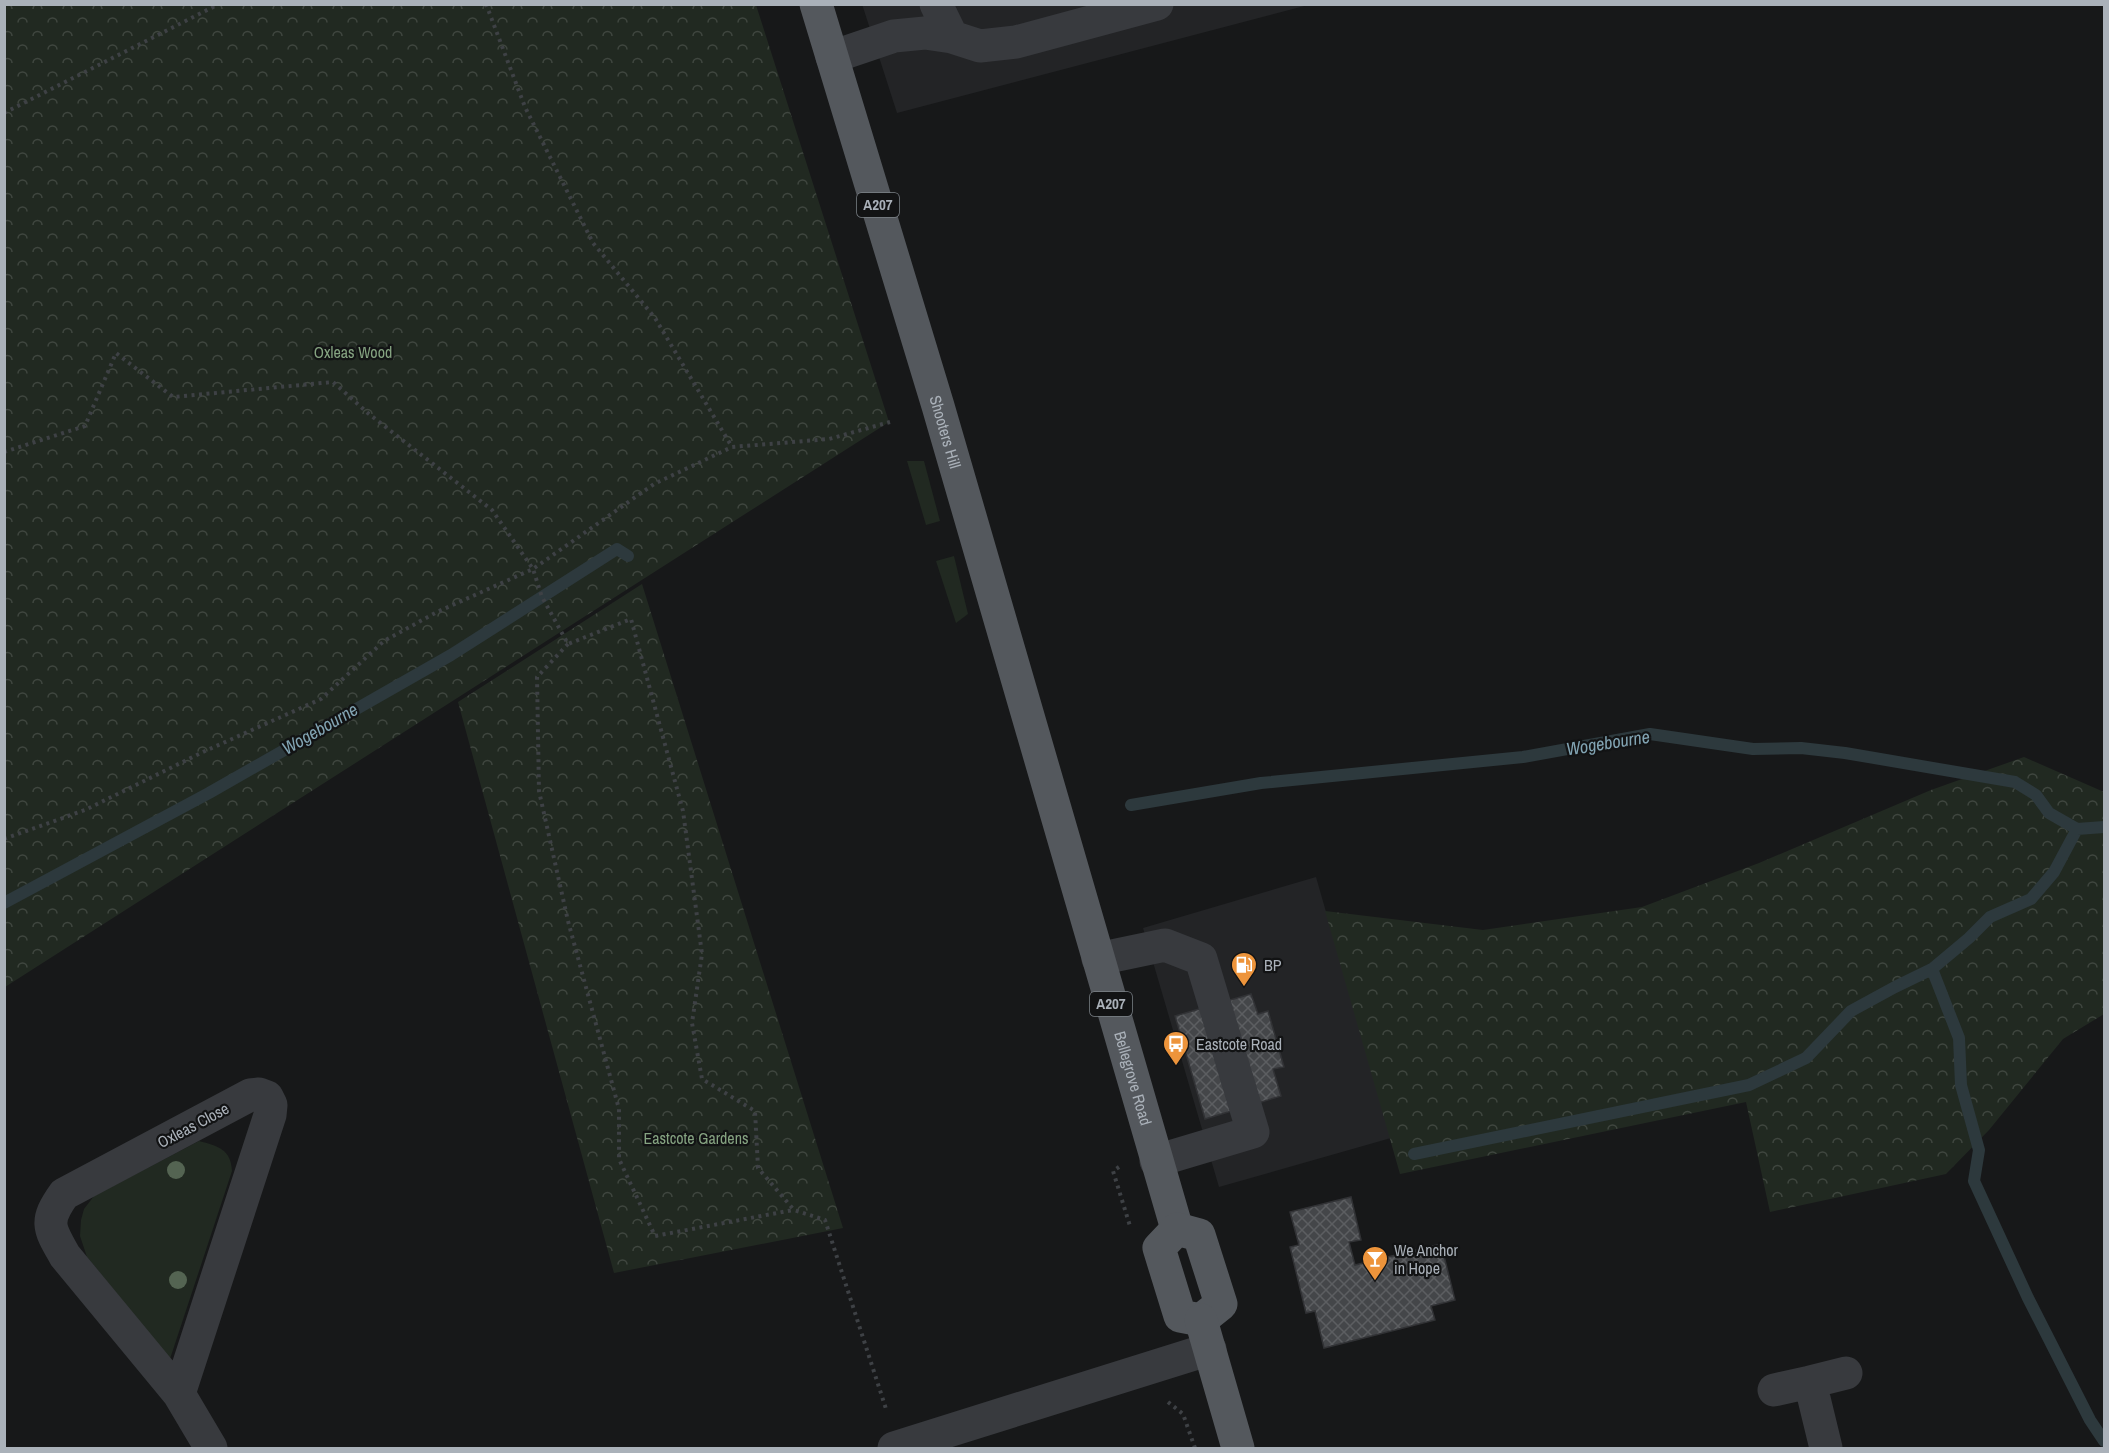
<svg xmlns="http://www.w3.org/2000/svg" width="2109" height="1453" font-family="'Archivo Narrow',sans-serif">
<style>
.built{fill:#232426}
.grass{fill:#212921}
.forest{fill:url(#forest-crowns)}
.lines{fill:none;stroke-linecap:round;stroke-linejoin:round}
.stream{stroke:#2d393d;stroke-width:12}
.building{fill:url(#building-cross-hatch);stroke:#313235;stroke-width:1.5}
.path{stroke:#3e4145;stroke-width:4;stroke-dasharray:3 4.5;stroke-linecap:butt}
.minor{stroke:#383a3e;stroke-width:33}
.major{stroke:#54585d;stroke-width:33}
.tree{fill:#546452}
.labels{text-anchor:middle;stroke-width:4.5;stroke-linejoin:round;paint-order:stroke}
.shield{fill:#121314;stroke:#7c8288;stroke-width:1.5}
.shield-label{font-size:15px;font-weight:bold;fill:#aab1b9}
.park-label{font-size:16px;fill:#85a381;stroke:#121314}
.street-label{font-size:16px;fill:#aab1b9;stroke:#121314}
.poi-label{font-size:16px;fill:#aab1b9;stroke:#121314;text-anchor:start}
.water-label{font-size:18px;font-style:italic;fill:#82a4b3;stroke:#121314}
</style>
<defs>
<pattern id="forest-crowns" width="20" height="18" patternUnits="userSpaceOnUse" patternTransform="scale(1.5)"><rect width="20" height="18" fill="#212921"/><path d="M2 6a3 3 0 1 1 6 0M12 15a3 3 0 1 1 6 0" fill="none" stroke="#3f463f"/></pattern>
<pattern id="building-cross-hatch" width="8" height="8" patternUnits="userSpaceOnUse" patternTransform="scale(1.5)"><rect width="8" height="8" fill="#444649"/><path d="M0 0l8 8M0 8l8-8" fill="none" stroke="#5c5e61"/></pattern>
</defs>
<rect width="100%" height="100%" fill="#171819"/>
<path class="built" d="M862 4 1308 5 897 113Z
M1316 877 1391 1138 1219 1187 1143 928Z"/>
<path class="grass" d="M907 461H924L940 521 926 525Z
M954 556 968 614 956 623 936 561Z
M199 1141C218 1146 231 1149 232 1171L170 1359 87 1257 80 1236 81 1220 84 1209 94 1196Z"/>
<path class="forest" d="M5 4 756 5 889 422 5 987Z
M642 584 843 1228 614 1273 458 702Z
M2024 757 2104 792V1014L2063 1039 1989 1130 1946 1174 1770 1212 1746 1102 1400 1174 1325 911 1483 930 1642 907 1759 863 1931 790Z"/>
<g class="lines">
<path class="stream" d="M1131 805 1261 783 1523 757 1650 734 1753 749 1801 748 1845 753 2015 782 2036 795 2049 813 2077 829 2104 827
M4 903 209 793 451 655 617 549 628 556
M1932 969 1959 1038 1961 1085 1979 1150 1974 1181 2028 1298 2090 1420 2104 1441
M1414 1154 1749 1085 1806 1058 1851 1011 1895 987 1932 969 1969 938 1990 917 2031 899 2054 872 2077 829"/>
</g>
<path class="building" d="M1251 994 1258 1014 1268 1011 1284 1067 1273 1069 1281 1096 1205 1119 1175 1016Z
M1351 1197 1361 1240 1349 1242 1355 1265 1441 1244 1455 1300 1431 1306 1435 1320 1324 1348 1315 1311 1306 1313 1290 1247 1299 1245 1290 1212Z"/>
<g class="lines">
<path class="path" d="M486 4 525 107 593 243 655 318 732 447 829 439 890 422
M4 113 219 4
M4 452 85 426 116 353 173 397 333 382 369 414 492 510 533 569 542 597 568 644 631 619 683 811 702 954 692 1023 702 1079 755 1111 758 1168 794 1210 825 1220 887 1412
M568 644 537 677 539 791 568 921 619 1109V1159L655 1236 793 1210
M4 839 85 810 203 752 321 699 384 641 437 612 533 569 654 484 732 447
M1119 1167 1113 1171 1130 1226
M1168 1402 1183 1414 1195 1448"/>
<path class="minor" d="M936 4 952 37
M832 57 894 36 925 33 952 37 980 46 1016 42 1157 4
M1098 959 1165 945 1201 959 1253 1132 1156 1161
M1774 1390 1810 1382
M179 1394 270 1115 271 1105 267 1097 259 1094 250 1095 64 1194C44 1222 49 1228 65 1256L179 1394 211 1448
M894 1448 1210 1349
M1826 1448 1810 1382 1846 1373"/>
<g class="major">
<path id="s1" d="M816 4 938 406 1177 1229"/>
<path d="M1177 1229 1199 1235 1221 1304 1201 1320 1180 1316 1159 1248Z"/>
<path d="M1201 1320 1238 1448"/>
</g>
</g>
<g class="tree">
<circle cx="176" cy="1170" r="9"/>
<circle cx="178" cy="1280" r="9"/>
</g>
<defs>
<symbol id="fuel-pin" viewBox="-11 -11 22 30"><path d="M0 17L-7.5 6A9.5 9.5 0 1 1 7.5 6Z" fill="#ed943b" stroke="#121314"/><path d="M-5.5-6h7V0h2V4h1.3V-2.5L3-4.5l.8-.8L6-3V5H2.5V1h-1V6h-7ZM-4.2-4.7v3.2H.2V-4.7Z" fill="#fff"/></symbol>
<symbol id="bus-pin" viewBox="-11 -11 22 30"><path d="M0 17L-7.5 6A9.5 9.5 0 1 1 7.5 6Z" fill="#ed943b" stroke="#121314"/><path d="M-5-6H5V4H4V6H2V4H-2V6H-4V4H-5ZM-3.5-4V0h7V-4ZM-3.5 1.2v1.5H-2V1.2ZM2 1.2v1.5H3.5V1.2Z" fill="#fff"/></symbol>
<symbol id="bar-pin" viewBox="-11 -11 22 30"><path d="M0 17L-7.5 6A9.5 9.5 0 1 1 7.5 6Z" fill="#ed943b" stroke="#121314"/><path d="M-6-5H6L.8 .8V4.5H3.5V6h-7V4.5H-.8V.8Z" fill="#fff"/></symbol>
</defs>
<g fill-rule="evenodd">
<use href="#fuel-pin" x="1229" y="950" width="30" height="40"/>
<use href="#bus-pin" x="1161" y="1029" width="30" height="40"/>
<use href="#bar-pin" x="1360" y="1244" width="30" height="40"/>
</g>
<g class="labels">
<g class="shield">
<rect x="857" y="193" width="42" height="24" rx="4.5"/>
<rect x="1090" y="992" width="42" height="24" rx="4.5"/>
</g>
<g class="shield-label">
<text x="878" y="210">A207</text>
<text x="1111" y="1009">A207</text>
</g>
<g class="park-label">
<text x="353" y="358">Oxleas Wood</text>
<text x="696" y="1144">Eastcote Gardens</text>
</g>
<g class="street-label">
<text dy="6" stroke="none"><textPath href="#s1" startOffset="447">Shooters Hill</textPath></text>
<text dy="6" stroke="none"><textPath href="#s1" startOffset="1120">Bellegrove Road</textPath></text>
<text transform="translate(193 1125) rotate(-28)" y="6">Oxleas Close</text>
</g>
<g class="poi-label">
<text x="1264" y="971">BP</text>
<text x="1196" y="1050">Eastcote Road</text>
<text x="1394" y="1256">We Anchor<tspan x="1394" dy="18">in Hope</tspan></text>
</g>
<g class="water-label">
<text transform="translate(320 729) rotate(-30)" y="6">Wogebourne</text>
<text transform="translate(1608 743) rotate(-9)" y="6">Wogebourne</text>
</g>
</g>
<rect width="2109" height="1453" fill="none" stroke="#aab1b9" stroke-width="12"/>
</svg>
